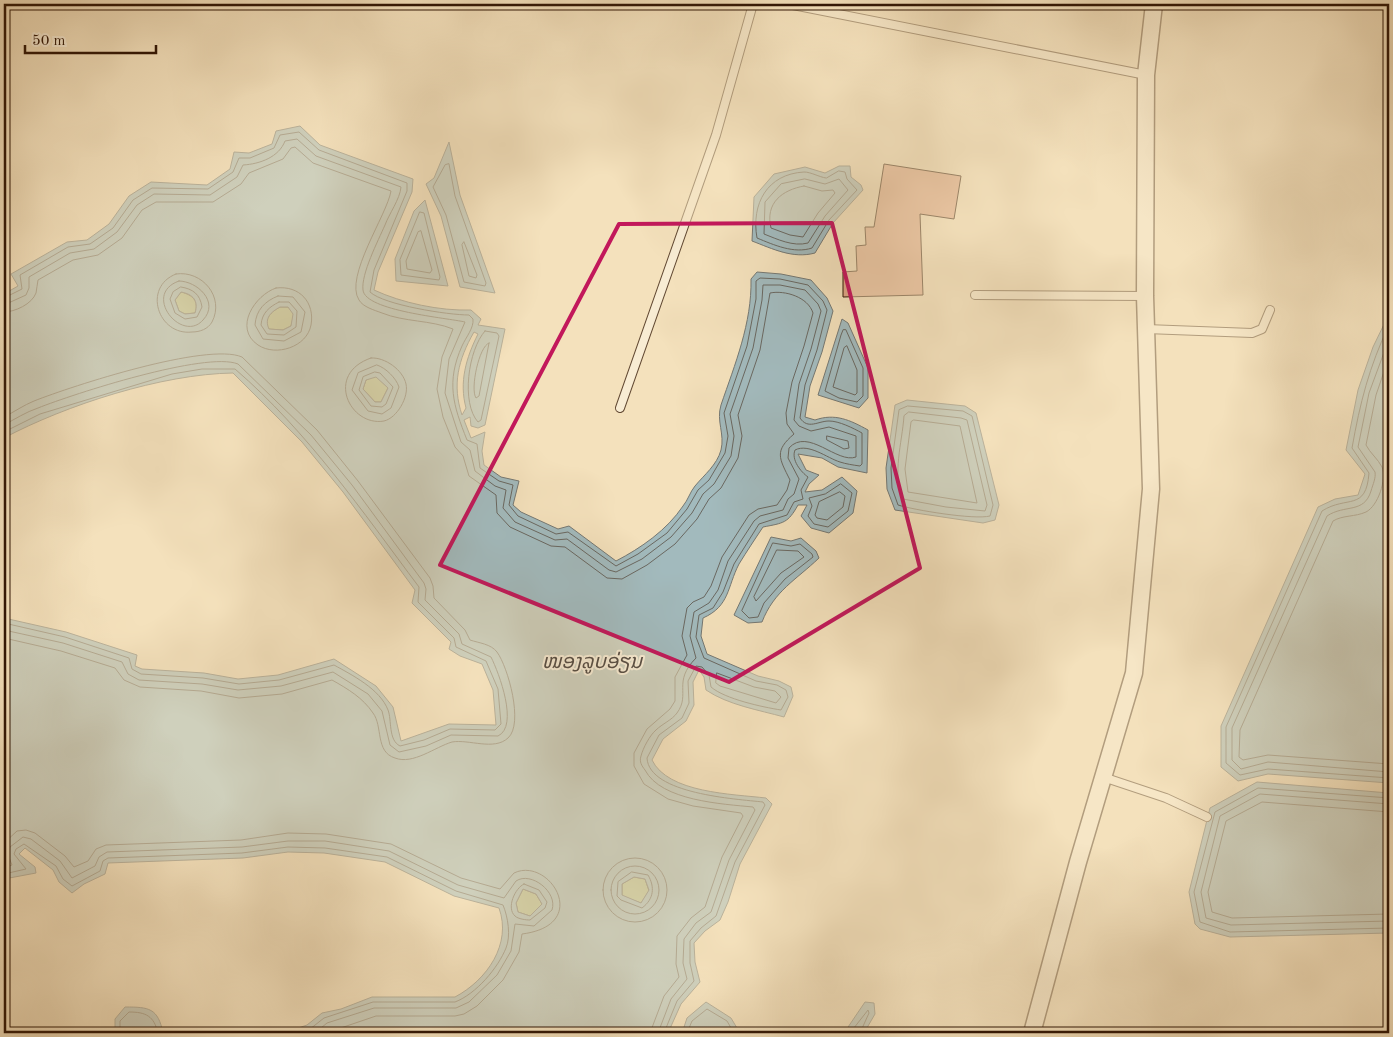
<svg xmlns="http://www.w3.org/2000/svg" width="1393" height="1037" font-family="'Old Standard TT','Noto Sans Lao',serif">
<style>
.green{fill:#b6c495;stroke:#746d4d}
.water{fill:#a2babd;stroke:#757873;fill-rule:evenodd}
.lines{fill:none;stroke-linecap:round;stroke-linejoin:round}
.shore{stroke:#6a6861;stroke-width:1}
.building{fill:#e0a687;stroke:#311605}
.service-casing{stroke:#624933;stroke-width:10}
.minor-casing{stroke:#624933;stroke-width:19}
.service{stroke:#f8ecd3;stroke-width:8}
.minor{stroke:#f8ecd3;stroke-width:16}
.marked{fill:none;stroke:#c2185b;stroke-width:4;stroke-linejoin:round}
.labels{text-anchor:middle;stroke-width:4;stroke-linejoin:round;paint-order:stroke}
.water-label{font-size:20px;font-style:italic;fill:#594f45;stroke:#f8ecd3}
</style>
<rect width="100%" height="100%" fill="#f4e1bc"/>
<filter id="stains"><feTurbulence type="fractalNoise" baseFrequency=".004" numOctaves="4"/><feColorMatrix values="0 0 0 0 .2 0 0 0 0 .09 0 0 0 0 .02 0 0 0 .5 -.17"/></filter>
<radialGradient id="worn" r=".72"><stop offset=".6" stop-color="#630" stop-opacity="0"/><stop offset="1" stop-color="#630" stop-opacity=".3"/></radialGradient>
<path class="green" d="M181 292C193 295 199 301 195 313L185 314 179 311 175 300Z
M280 307H288L294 314 291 326 283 330 268 329C264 318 271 312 280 307Z
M376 376 388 388 381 402H375L363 389 366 380Z
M634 877 645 879 649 891 641 903 622 896V884Z
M523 889 536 894 542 904 530 916 518 912 516 903Z"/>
<path class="water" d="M300 126 320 145 413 179 412 192 378 272 374 290C402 303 440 311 471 310L481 319 478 325 505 329 485 425 478 428 471 426 470 417 464 420 471 438 485 432 482 451 484 465 501 477 519 481 513 505 521 512 558 529 569 526 616 561C641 548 667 530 683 506 688 500 690 492 695 486 704 475 717 465 721 450 725 434 716 421 721 405 735 364 752 323 751 279L757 272 781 274 811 280 827 298 833 311 822 352 810 386 805 417 815 420C835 413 850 420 868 430L867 473 838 467 822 458 798 454 806 470 819 475 809 484 805 492 822 490 842 477 857 491 853 513 829 533 811 528 801 516 807 505H798C788 523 784 523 763 527 755 539 747 551 739 564 727 587 730 606 703 618L701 636 707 654 758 676 779 681 791 687 793 696 784 717C759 710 728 705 706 690L704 677 699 670 693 682 694 705 686 721 663 739 652 760C668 793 732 794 766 798L772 804 740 864 728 902 720 920 705 931 694 943 695 962 700 982 681 1004 668 1033H284L307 1025 322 1013 341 1009 372 997H455C487 980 512 944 499 908L454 896 385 862 324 853 288 852 243 858 108 863 105 874 84 884 72 893 59 882 53 870 25 848 19 854 35 867 36 873 4 879V618L66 632 137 655 135 666 142 669 204 673 238 679 278 675 334 659 376 686 393 707 401 741 449 724 496 725 493 690 482 664 460 656 449 649 451 642 412 603 415 590 343 492 302 442 233 373C162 374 66 405 4 438V294L18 286 11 274 67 242 87 240 109 224 129 196 151 182 207 185 230 169 234 152 249 153 272 144 276 131ZM181 292C193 294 199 301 195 313L185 314 179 311 175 300ZM280 307H288L293 314 291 326 283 330 269 329C264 318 271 312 280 307ZM474 332 478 334C466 358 459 382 466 408L462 415C452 385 458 360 474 332ZM376 377 388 388 381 402H375L363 389 366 380ZM634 877 645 879 649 890 641 903 622 895V884ZM523 889 536 894 542 904 530 916 518 912 516 903Z
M449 142 460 195 495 293 460 287 441 216 426 184 434 178Z
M839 166H850L851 177 861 185 863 190 833 223 815 253C793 259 773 249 752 241L754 197 774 174 805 167 825 173Z
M425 200 448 286 396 281 395 259 414 211Z
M1389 314V398L1387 400 1389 409V783L1268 774 1238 781 1221 767V726L1318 507 1335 499 1358 495 1365 474 1346 450 1358 390 1373 347Z
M842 319 848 323 868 368V398L859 408 818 395Z
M907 400 965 406 976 413 999 505 995 520 983 523 895 510 887 489 886 468 895 405Z
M771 537 791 541 801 538 816 551 819 558C796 580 774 591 762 622L748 623 734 615Z
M1257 782 1389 793V933L1230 937 1200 929 1195 924 1189 892 1210 808Z
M706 1002 731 1018 740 1033H682L687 1018Z
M865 1002 874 1003 875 1014 864 1033H844Z
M125 1007C149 1007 158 1008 163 1033H115V1019Z"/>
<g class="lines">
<path class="shore" d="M449 164 455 196 486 283 485 286 464 282 446 215 433 187 445 165Z
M839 171 845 172 847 179 857 190 829 220 812 248C794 254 774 245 757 238 751 204 767 174 804 172 811 172 819 177 826 178Z
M805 179 825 184 839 179 848 190 825 216 808 243C793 247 777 239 764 234L765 202 781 184Z
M804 186 822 191 833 190 835 193 818 213 803 237 790 235 771 228C765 203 782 190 804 186Z
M420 212 424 213 440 277 439 280 401 275 400 260Z
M421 231 432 270 430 273 407 269 406 261 418 232Z
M464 242 477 275 476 278 469 276 462 245Z
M176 274C202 270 225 297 212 322 208 329 200 332 192 332 158 336 142 287 176 274Z
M179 281C197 281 220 302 203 320 182 344 141 294 179 281Z
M181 287C193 289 200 294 202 307L197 317 185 319 175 313 170 299 173 292Z
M276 288C300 285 315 303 311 325 307 347 276 357 258 345 233 328 255 295 276 288Z
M278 296 293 297 305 312 301 332 284 341 263 339 255 325C256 310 265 301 278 296Z
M4 298 22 289 20 275 68 247 90 244 113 228 133 200 152 188 208 189 233 172 239 158H250L274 148 280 135 299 132 319 150 407 183V191L374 270 370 292C384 305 448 315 469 315L473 319C474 328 466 337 462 346 446 382 453 405 467 440L477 444 480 468 499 481 513 485 509 505 518 516 556 534 568 532 616 566 638 554 667 533 687 509 698 490 709 480 725 453 728 436 724 413 747 346 756 299V281L760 278 780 279 808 285 823 301 827 310 817 350 805 385 800 418C808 430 818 421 829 421 839 421 853 428 862 433V464L860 466C853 465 846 464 840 462 827 458 809 443 795 450 791 460 801 472 808 477L801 490 803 499 794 502 787 515 759 524 734 564 723 592 713 608 699 615 696 637 704 658 756 681 777 685 786 690 788 697 781 710C762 707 725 699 711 687L709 675 702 667 696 666 688 681 689 703 682 718 659 735 647 758C649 794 736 799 763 802L765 805 735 862 716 916 701 928 690 941V963L694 981 677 1001 664 1033
M279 302H289L297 311 296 327 284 335 267 334 261 325C262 313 269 307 279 302Z
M4 305 26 295 29 288V277L70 253 94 249 117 232 137 205 154 194 210 195 237 177 243 165C260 164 279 157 285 141L297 139 316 156 401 187C400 199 389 214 385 225 378 241 361 274 363 290 365 311 448 318 465 322L449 359 445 393 461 442 470 450 475 471 495 486 506 490 503 508 515 522 555 540 567 539 609 570 616 572 642 559 671 537 692 513 703 494 714 484 731 456 734 436 730 414 753 348 762 300 763 285H780L805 290 818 304 821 311 811 349 799 384 794 420 799 426 811 431 829 427 856 436V457C837 464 808 427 789 448L788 458 799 479 794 494 788 499 783 510 760 516 754 521 728 561 718 590 709 603 694 612 690 636 696 658C672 682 691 694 677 713 672 720 662 724 656 730 650 735 643 748 641 756 639 762 642 766 645 770 661 801 723 804 753 807L755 810 729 860 711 912 696 923 684 939 683 963 687 979 671 999 658 1033
M4 312C15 312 32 304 36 293 37 289 37 284 38 280L73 260 98 255 122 238 142 210 156 202H213L241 184 249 173 283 159 291 148 295 147 313 163 391 191C387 215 344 277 359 300 363 307 374 310 382 313 404 322 431 320 453 329L442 357 437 389 443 417 455 447 463 456 469 476 496 495 497 513 510 527 551 546 565 547 607 578 622 579 647 565 675 544 697 519 709 499 721 488 738 458 742 436 738 415 760 350 770 293C785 290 808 297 813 313L804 346 792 382 786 413 787 424 794 434C774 451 779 458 790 480L787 490 777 505 758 509 749 515 722 557 711 586 704 597 693 602 687 608 682 636 687 655 675 677V701L670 709 647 729 634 753V766L644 784 668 799 693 806 741 813 743 816 722 857 705 907 691 918 677 936 676 964 679 977 664 996 650 1033
M1389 325C1369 367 1360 403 1352 448L1369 473C1366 512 1347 495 1322 511L1226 727V763L1240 775 1268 769 1389 778
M846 330 863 368V396L857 402 839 398 825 391 841 335 843 330Z
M485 331 497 333 499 336 481 420 478 422C461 403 468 350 485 331Z
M1389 339 1369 393 1358 447 1375 472C1376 478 1373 484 1371 491 1364 514 1345 504 1327 516L1232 728V760L1241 769 1268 762 1389 772
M489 343 479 396 476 398C470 389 479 346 489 343Z
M847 346 857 370V393L855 395 833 387 844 348Z
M1389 357 1376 395 1366 445C1370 453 1378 459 1382 467 1387 479 1378 506 1366 512 1355 517 1343 515 1333 521L1240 730 1239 757 1243 760 1268 755 1389 764
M371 358C385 357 403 370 406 384 409 397 397 418 384 421 350 427 324 374 371 358Z
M377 365C386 368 396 378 399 387L391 408 382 414 368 411 352 390 358 373Z
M375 372 380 373 393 387 386 404 382 407 371 406 359 390 363 377Z
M908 406 963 411 972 416 993 505 990 516C974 520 914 510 898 505L892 488 891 468 899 410Z
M909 412 961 418 967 420 987 505 985 511 946 507 903 499C892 473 902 444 904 416Z
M4 417C14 412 24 405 34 401 72 386 207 342 242 357L317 430 358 481 430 578 433 586 434 598 465 630 470 640C479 643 491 644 497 652 508 667 524 724 508 738 494 751 469 739 452 742 435 747 413 765 395 758 375 752 383 726 373 713 363 698 348 689 332 680L282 694 239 698 201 691 140 687 124 680 115 668 61 651 4 638
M914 420 960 426 977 503 908 492 905 469 911 422Z
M4 425C15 419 26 412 38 408 73 394 206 351 238 364L311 435 352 485 424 583 426 589 425 600 459 634 462 644 491 657C499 673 519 726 498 736L451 735 426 746 399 752 390 745 382 711 368 694 333 672 281 686 238 690 202 684 139 680 128 674 122 662 63 643 4 630
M4 432 40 414 172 374 202 369H235C308 432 362 511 419 587L418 602 454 638 456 647 486 661 498 689 501 724 495 730 450 729 424 740 400 746C388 740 392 720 388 710 380 689 352 675 334 665L279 680 239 684 203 678 141 674 132 669 129 658 65 637 4 623
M827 436 848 441 849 448 844 449 827 440Z
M841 484 852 493 848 511 828 527 814 524 808 516 812 506 809 498 825 494Z
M840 492 845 496 843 507 827 520 817 518 815 515 819 502Z
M773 543 791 546 800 544 812 554 813 557 785 579 764 603 758 617 749 618 742 611Z
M777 550 798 551 804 557 781 573 756 601 754 597Z
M717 673 754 687 775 691 781 697 776 703 720 686 716 683Z
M1389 798 1258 788 1215 812 1194 892 1200 922 1230 932 1389 928
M1389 804 1260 794 1220 816 1201 892 1206 918 1231 925 1389 921
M1389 812 1262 802 1226 821 1208 892 1212 912 1232 918 1389 914
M4 843 17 831 26 830 35 833 65 856 74 867 88 861 96 849 106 845 241 840 288 833 326 834 391 844 461 878 500 889 514 873C549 856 593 925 522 934L519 952 503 980 477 1006 464 1014 455 1016H376L326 1033
M603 890a32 32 0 1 1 64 0a32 32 0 1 1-64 0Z
M611 890a24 24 0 1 1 48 0a24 24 0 1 1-48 0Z
M4 868 12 865 8 855 10 847 23 837 31 839 60 861 72 878 95 866 99 857 107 852 242 847 288 841H325L389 851 458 885 504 898 516 881C531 871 558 892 552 910L534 926 515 924 511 951 497 975 469 1002 456 1008H374L327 1023 315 1033
M632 872 648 875C655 887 654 899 642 908L621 900 617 896 618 882Z
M4 874 26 869 14 854 16 849 24 844 56 866 63 879 72 886 100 871 103 861 108 858 242 853 288 847 325 848 387 857 456 891 503 905C508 917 511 936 506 948 498 968 476 994 455 1002H373L324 1018 310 1029 299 1033
M524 884 539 890 547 902 545 908 530 920C526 920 518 919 515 916 506 908 515 888 524 884Z
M120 1033V1021L129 1012C146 1012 154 1016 158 1033
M687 1033 692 1021 707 1009 727 1021 734 1033
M850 1033 868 1010 869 1013 860 1033"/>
</g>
<path class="building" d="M884 164 961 176 954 219 920 214 923 295 843 297V272L857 271 856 246 866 245 865 227H874Z"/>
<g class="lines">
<defs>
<path id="service" d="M788 4 1146 75
M975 295 1145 296
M1146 329 1252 333 1262 329 1270 310
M620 408 716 135 753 4
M1103 777 1166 798 1207 817"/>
<path id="minor" d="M1032 1033 1078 862 1134 673 1151 489 1145 296 1146 75 1154 4"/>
</defs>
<use href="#service" class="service-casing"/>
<use href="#minor" class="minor-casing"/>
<use href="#service" class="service"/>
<use href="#minor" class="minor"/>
</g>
<path d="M0 0H1393V1037H0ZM832 223 920 568 729 682 440 565 619 224Z" fill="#f4e1bc" fill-opacity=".55" fill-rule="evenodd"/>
<path class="marked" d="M832 223 920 568 729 682 440 565 619 224Z"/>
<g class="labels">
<g class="water-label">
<text x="592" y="668">ໜອງລູບອ່ຽນ</text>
</g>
</g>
<rect width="1393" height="1037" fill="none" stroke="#f4e1bc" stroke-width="20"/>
<rect x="5" y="5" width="1383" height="1027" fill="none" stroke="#311605" stroke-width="2.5"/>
<rect x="10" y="10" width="1373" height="1017" fill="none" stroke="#311605"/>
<path d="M25 45v8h131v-8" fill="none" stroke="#311605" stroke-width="2.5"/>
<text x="32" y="45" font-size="15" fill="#311605" stroke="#f8ecd3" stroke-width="4" paint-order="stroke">50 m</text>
<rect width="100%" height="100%" filter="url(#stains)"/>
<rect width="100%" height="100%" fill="url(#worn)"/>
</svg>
